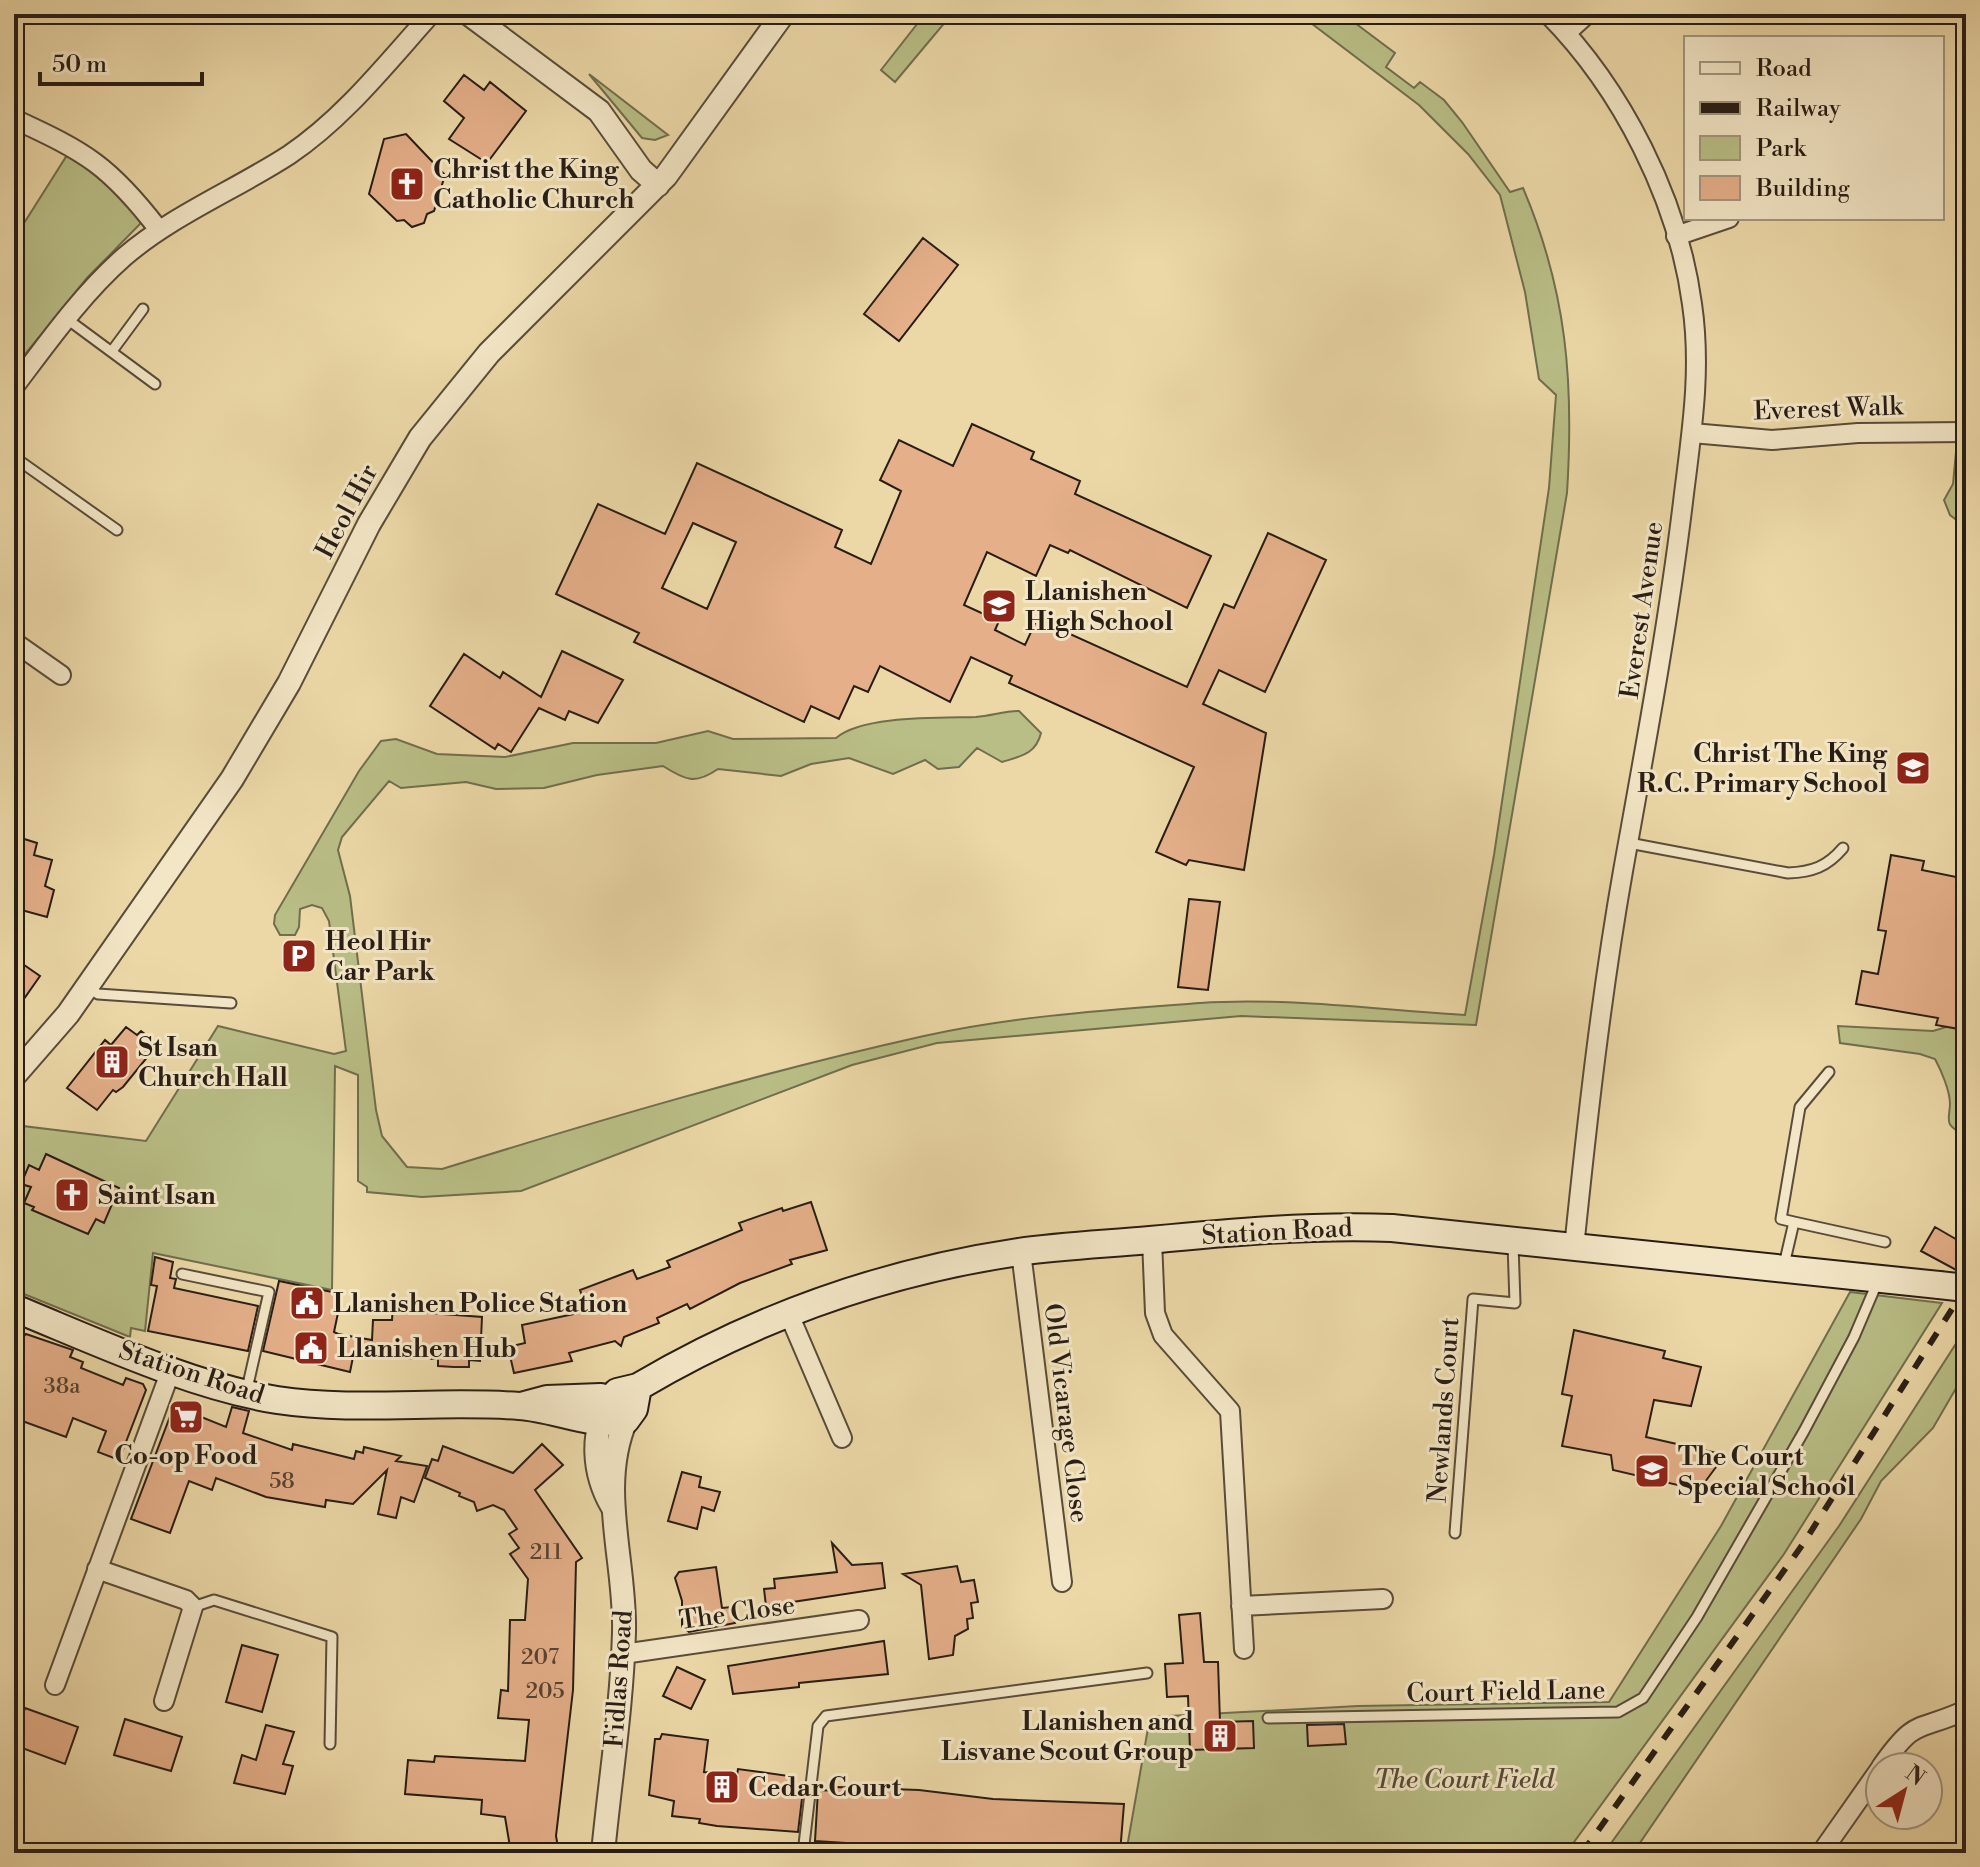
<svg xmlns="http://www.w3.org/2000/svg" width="1980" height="1867" font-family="'Libre Bodoni',serif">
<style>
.green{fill:#b9be86;stroke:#706e4e;stroke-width:2}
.building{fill:#e4af89;stroke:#281d15;stroke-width:2;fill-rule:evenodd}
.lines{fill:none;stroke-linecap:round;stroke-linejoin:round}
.service-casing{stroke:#594c3a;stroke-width:13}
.minor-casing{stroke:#594c3a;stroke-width:22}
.tertiary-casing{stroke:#594c3a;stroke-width:26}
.secondary-casing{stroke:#281d15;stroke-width:30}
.service{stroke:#f3e6c6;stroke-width:9}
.minor{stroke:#f3e6c6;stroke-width:18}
.tertiary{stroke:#f3e6c6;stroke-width:22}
.secondary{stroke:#f3e6c6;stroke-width:26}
.rail{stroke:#281d15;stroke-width:6;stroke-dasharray:14 14;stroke-linecap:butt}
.secondary-bridge-casing{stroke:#281d15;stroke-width:30;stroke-linecap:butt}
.secondary-bridge{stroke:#f3e6c6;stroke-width:26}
.labels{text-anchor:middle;stroke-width:6;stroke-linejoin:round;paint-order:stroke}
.number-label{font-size:22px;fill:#574232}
.poi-label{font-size:26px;font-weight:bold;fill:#281d15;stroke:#f3e6c6;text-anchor:start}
.street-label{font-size:26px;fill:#281d15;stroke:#f3e6c6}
.park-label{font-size:26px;font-style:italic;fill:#544d37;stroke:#f3e6c6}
</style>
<rect width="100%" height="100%" fill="#ecd8a7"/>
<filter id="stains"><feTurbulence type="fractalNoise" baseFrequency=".0025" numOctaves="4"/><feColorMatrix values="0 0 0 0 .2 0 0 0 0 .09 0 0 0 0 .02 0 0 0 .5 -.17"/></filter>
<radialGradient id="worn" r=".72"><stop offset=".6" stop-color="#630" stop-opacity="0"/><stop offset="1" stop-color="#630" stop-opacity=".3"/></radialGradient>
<path class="green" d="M925 14H952L895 82 881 70Z
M1299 14H1343L1395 53 1386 67 1414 88 1420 82 1444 100 1462 122 1510 192 1523 188C1567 291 1574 383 1567 493L1476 1025 1241 1016 937 1043 852 1065 521 1191 422 1197 367 1192V1187L358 1181V1075L335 1066 332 1290 153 1253 145 1331 131 1328 130 1337 14 1290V1125L146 1141 218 1026 334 1054 346 1051 329 921 322 908 312 905 300 909 299 927 295 935H280L274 924 275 915 359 771 381 741 396 739 437 754 505 757 573 743H656L708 731 733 739 836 738C862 715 941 718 976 717 991 716 1004 711 1019 711L1041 733C1036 754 1021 756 1002 762L977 748 959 767 938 769 925 760 893 774 849 758 811 764 781 776 718 769C695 785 685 780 663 766L597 775 544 788 496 789 466 782 401 788 389 781 342 837 338 850 350 896 376 1110 382 1136 407 1167 442 1169C600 1120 762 1072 924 1036 1014 1016 1109 1010 1200 1003 1287 997 1378 1010 1465 1015L1494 855 1549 488 1556 395 1539 379 1525 292 1500 195 1468 154 1419 105Z
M589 74 668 135 655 140 642 138Z
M69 152 94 170 140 215 141 223 87 278 14 368V239Z
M1966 448V527L1950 515 1944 500 1953 484 1956 452Z
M1966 1021 1963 1135C1944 1123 1949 1123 1950 1104 1950 1091 1941 1070 1935 1059L1920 1054 1840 1043 1838 1026 1933 1031Z
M1850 1292 1942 1303 1784 1554 1566 1853H1126L1150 1717 1358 1706 1609 1702 1721 1526Z
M1966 1328V1371L1933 1428 1881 1481 1861 1519 1633 1853H1604L1839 1526Z"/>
<path class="building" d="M464 75 484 90 490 82 526 111 487 163 449 139 464 118 444 101Z
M406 134 445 175 434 211 427 214 424 223 412 227 404 220 397 221 369 194 384 139Z
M923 238 958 265 899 341 864 314Z
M972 424 1034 452 1031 459 1080 481 1075 494 1211 556 1187 608 1070 550 1068 553 1050 545 1036 576 987 552 964 605 999 621 995 630 1025 645 1037 619 1187 687 1224 604 1234 608 1268 533 1326 560 1265 692 1219 670 1203 704 1266 733 1244 870 1189 860 1186 865 1156 852 1194 767 1009 683 1012 676 971 657 950 702 880 666 868 692 854 686 839 719 811 706 804 722 634 642 639 633 556 594 598 504 665 534 697 463 842 530 835 547 871 564 901 491 880 480 899 440 953 466ZM693 523 736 542 707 609 662 588Z
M562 651 623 680 598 723 569 711 565 720 539 708 511 752 498 744 495 749 430 706 464 654 500 678 503 672 541 697Z
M21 838 37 843 34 855 52 860 45 886 54 890 47 917 14 908V849L18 850Z
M1891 855 1924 861 1922 870 1966 879V995L1959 1029 1936 1025 1938 1018 1856 1004 1862 971 1878 974 1886 931 1878 930Z
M1189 899 1220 902 1208 990 1178 987Z
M14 958 40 976 14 1013Z
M126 1027 137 1035 141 1031 158 1044 123 1087 116 1092 113 1090 97 1110 67 1088 105 1040 111 1045Z
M46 1154 119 1188 104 1223 96 1219 88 1234 32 1210 34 1207 24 1203 31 1187 21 1184 29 1165 39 1170Z
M811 1202 827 1250 790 1260 792 1264 740 1283 690 1309 687 1304 657 1318 659 1323 624 1337 621 1346 615 1341 569 1353 572 1361 514 1373 508 1347 525 1343 522 1325 588 1311 580 1290 633 1270 637 1279 670 1267 667 1261 742 1230 739 1223 782 1208 783 1211Z
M1935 1227 1966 1245V1256L1958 1271 1921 1251Z
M155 1257 173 1262 170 1278 176 1279 174 1288 258 1306 248 1351 148 1331 157 1286 151 1285Z
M279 1281 342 1294 334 1332 338 1334 372 1340 373 1320H392L393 1305H417V1312L482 1317 480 1361 469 1360V1367H454L438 1366V1359L353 1357 350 1372 263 1351Z
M1574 1330 1665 1351 1663 1358 1701 1367 1691 1406 1654 1400 1646 1437 1725 1455 1699 1490 1613 1470 1611 1455 1562 1446 1572 1396 1562 1394Z
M26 1334 73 1350 70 1357 83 1362 81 1368 123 1385 126 1378 143 1384 146 1390 119 1460 98 1452 106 1431 73 1418 66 1437 14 1418V1339L19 1341Z
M174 1406 226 1427 232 1407 249 1411 243 1433 292 1450 293 1444 354 1459 356 1451 363 1453 364 1447 401 1456 396 1461 427 1466 414 1502 401 1497 396 1518 378 1514 387 1470 353 1504 326 1500 325 1507 266 1497 216 1478 212 1490 189 1481 170 1533 131 1519Z
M542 1444 563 1465 535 1490 582 1558 576 1562 573 1690 556 1836 559 1853H511L505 1817 481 1814 482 1800 405 1794 408 1760 434 1762 435 1756 525 1761 529 1720 498 1718 501 1690 508 1691 510 1620H525L528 1579 510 1554 519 1548 509 1534 517 1529 504 1510 493 1505 477 1511 474 1502 459 1496 460 1493 425 1478 432 1459 438 1461 443 1446 513 1473Z
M682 1472 701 1477 699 1487 720 1492 714 1511 702 1507 697 1529 668 1521Z
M832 1543 852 1565 882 1563 885 1588 766 1606 764 1589 775 1588 774 1579 837 1572Z
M957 1566 961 1582 974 1580 978 1602 971 1603 973 1618 967 1619 968 1629 955 1636 953 1655 929 1659 921 1585 903 1574Z
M716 1567 722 1608 732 1607 735 1623 689 1632 682 1627V1601L675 1578 679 1572Z
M1200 1613 1204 1662H1218L1220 1722 1253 1721 1254 1748 1190 1750 1188 1696 1167 1697 1165 1664 1183 1663 1179 1615Z
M884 1641 888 1674 799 1683V1687L733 1694 728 1666Z
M242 1645 278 1655 262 1712 226 1702Z
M677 1667 705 1680 691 1709 663 1696Z
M25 1708 78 1727 65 1764 14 1745Z
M125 1719 182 1737 171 1771 114 1755Z
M1344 1724 1346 1744 1308 1746 1307 1725Z
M266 1725 294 1732 283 1764 293 1766 285 1794 234 1783 242 1755 256 1760Z
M662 1734 708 1740 704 1772 737 1775 738 1769 796 1777 795 1789 803 1790 798 1832 717 1826 699 1823 700 1819 672 1816 674 1801 649 1795 655 1739H660Z
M836 1787 919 1790 993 1799 1124 1804 1120 1853H1003L815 1841 818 1790 836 1791Z"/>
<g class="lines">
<defs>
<path id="service" d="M67 319 155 384
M112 351 143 309
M14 457 117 530
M1629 843 1788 873C1812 872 1827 867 1843 848
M87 987 98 994 231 1003
M1794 1222 1885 1242
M1784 1265 1794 1222 1781 1219 1800 1107 1829 1072
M182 1274 269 1292 247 1389
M1455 1533 1473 1299 1515 1303 1513 1244
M193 1607 214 1600 332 1637 330 1744
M1268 1718 1618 1712 1643 1698 1697 1617 1804 1431 1854 1337 1877 1283
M803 1853 818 1726 826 1716 1147 1673"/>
<path id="minor" d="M1548 14C1622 89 1678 199 1692 304 1702 372 1691 435 1683 502 1668 626 1645 748 1623 871 1601 996 1587 1122 1574 1248
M1566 33 1587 14
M14 119C86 152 110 166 159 230
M1676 236 1729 218
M14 387C48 342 82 294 124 257 173 215 235 190 289 155 344 118 387 63 431 14
M1692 433 1772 440 1858 433 1966 432
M14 642 61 675
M1152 1240 1155 1313 1163 1335 1230 1411 1244 1649
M1021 1252 1062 1582
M788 1312 842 1438
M97 1569 186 1600 193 1607 164 1701
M1241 1606 1383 1599
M623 1654 859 1620
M55 1685 171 1370
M1881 1767C1917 1716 1916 1733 1966 1710
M1821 1853 1880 1769"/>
<path id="tertiary" d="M469 14 599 111 641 170 658 185
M14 1076 68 1014 232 779 289 683 369 524 420 438 489 353 666 176 783 14
M603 1853C610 1780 622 1706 624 1632 626 1562 597 1487 626 1420L621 1408 610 1400C590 1433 593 1473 612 1506"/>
<path id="secondary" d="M14 1308C95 1341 191 1386 277 1400 357 1412 438 1400 519 1406 555 1408 589 1427 626 1420L634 1409 638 1387
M521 1406 547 1399 601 1397 610 1400 617 1392 638 1387C755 1318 884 1272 1018 1252 1062 1246 1106 1244 1150 1240 1231 1232 1311 1225 1392 1228L1939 1285"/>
</defs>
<use href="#service" class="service-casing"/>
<use href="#minor" class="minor-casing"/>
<use href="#tertiary" class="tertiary-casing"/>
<use href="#secondary" class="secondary-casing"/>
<use href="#service" class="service"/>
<use href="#minor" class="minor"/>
<use href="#tertiary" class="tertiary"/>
<use href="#secondary" class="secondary"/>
<path class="rail" d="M1582 1853 1803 1544 1966 1287"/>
<defs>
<path id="secondary-bridge" d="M1939 1285 1966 1288"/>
</defs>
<use href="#secondary-bridge" class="secondary-bridge-casing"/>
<use href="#secondary-bridge" class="secondary-bridge"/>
</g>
<defs>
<symbol id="church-square" viewBox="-11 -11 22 22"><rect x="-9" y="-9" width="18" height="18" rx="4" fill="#8f2418" stroke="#f3e6c6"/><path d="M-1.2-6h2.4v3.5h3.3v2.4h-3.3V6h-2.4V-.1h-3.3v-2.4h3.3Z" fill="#fff"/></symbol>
<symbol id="school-square" viewBox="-11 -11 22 22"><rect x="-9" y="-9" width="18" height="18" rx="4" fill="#8f2418" stroke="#f3e6c6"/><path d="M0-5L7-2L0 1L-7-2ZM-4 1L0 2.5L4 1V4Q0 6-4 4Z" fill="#fff"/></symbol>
<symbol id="parking-square" viewBox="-11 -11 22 22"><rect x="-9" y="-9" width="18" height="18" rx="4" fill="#8f2418" stroke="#f3e6c6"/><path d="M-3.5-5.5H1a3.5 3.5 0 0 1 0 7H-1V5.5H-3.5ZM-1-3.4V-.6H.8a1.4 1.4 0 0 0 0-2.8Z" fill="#fff"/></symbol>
<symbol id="building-square" viewBox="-11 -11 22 22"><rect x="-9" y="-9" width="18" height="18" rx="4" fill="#8f2418" stroke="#f3e6c6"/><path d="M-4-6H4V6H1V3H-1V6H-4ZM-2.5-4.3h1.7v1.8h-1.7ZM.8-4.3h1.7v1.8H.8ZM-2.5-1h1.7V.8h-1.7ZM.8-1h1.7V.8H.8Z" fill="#fff"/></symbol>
<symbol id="civic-square" viewBox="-11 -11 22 22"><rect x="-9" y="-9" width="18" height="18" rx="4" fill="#8f2418" stroke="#f3e6c6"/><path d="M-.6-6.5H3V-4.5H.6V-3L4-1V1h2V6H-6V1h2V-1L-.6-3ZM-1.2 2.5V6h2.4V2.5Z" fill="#fff"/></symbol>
<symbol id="supermarket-square" viewBox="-11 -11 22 22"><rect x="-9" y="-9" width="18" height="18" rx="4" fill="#8f2418" stroke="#f3e6c6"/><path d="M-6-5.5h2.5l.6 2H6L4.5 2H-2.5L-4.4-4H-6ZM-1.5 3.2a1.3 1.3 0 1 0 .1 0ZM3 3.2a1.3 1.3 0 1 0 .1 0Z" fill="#fff"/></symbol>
</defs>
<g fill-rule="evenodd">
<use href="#church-square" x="387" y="164" width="40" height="40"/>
<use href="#school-square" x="979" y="586" width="40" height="40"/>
<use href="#school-square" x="1893" y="748" width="40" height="40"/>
<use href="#parking-square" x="279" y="936" width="40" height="40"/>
<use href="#building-square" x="92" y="1042" width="40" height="40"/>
<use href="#church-square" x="52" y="1175" width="40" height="40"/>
<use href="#civic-square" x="287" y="1283" width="40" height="40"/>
<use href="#civic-square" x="291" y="1328" width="40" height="40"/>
<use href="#supermarket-square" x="166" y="1397" width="40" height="40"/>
<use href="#school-square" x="1632" y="1451" width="40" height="40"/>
<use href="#building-square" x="1200" y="1716" width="40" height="40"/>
<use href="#building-square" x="702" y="1767" width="40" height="40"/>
</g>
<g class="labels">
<g class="number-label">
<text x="62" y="1393">38a</text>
<text x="282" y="1488">58</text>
<text x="546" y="1559">211</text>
<text x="540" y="1664">207</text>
<text x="545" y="1698">205</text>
</g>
<g class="poi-label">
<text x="433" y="178">Christ the King<tspan x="433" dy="30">Catholic Church</tspan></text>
<text x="1025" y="600">Llanishen<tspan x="1025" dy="30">High School</tspan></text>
<text x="1887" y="762" text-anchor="end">Christ The King<tspan x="1887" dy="30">R.C. Primary School</tspan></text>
<text x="325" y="950">Heol Hir<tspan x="325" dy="30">Car Park</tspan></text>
<text x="138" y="1056">St Isan<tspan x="138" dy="30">Church Hall</tspan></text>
<text x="98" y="1204">Saint Isan</text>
<text x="333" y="1312">Llanishen Police Station</text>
<text x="337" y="1357">Llanishen Hub</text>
<text x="186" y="1464" text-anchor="middle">Co-op Food</text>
<text x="1678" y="1465">The Court<tspan x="1678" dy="30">Special School</tspan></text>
<text x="1194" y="1730" text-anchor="end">Llanishen and<tspan x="1194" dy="30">Lisvane Scout Group</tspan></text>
<text x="748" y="1796">Cedar Court</text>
</g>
<g class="street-label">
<text transform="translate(1828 408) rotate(-2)" y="9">Everest Walk</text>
<text transform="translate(346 511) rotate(-62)" y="9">Heol Hir</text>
<text transform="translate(1641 610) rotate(-82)" y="9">Everest Avenue</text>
<text transform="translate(1277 1231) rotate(-3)" y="9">Station Road</text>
<text transform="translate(192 1372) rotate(18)" y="9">Station Road</text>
<text transform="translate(1443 1410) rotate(-86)" y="9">Newlands Court</text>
<text transform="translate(1067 1413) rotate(83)" y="9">Old Vicarage Close</text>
<text transform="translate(737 1612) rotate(-8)" y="9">The Close</text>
<text transform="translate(618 1679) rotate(-86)" y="9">Fidlas Road</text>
<text transform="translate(1506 1691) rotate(-1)" y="9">Court Field Lane</text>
</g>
<g class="park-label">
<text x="1464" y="1788">The Court Field</text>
</g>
</g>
<rect width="1980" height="1867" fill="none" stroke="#ecd8a7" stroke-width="48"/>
<rect x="16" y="16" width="1948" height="1835" fill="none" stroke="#281d15" stroke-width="4"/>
<rect x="24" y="24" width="1932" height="1819" fill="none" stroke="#281d15" stroke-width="2"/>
<rect x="1684" y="36" width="260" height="184" fill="#f3e6c6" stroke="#a2967f" stroke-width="2"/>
<rect x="1700" y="62" width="40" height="12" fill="#f3e6c6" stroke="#a2967f" stroke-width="2"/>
<text x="1756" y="76" font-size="24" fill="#281d15">Road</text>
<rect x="1700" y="102" width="40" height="12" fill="#281d15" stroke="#a2967f" stroke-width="2"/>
<text x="1756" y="116" font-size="24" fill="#281d15">Railway</text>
<rect x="1700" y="136" width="40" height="24" fill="#b9be86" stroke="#a2967f" stroke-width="2"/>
<text x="1756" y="156" font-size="24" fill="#281d15">Park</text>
<rect x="1700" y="176" width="40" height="24" fill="#e4af89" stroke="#a2967f" stroke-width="2"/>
<text x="1756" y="196" font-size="24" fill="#281d15">Building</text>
<g transform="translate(1904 1791) rotate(36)"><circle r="38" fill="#f3e6c6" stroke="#a2967f" stroke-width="2"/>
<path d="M0-6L14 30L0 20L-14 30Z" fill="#8f2418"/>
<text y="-12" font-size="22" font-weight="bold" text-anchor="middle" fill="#281d15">N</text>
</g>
<path d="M40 72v12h162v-12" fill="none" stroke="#281d15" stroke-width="4"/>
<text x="52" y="72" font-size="24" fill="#281d15" stroke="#f3e6c6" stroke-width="6" paint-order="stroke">50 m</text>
<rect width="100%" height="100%" filter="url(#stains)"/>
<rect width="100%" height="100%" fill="url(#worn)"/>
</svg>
